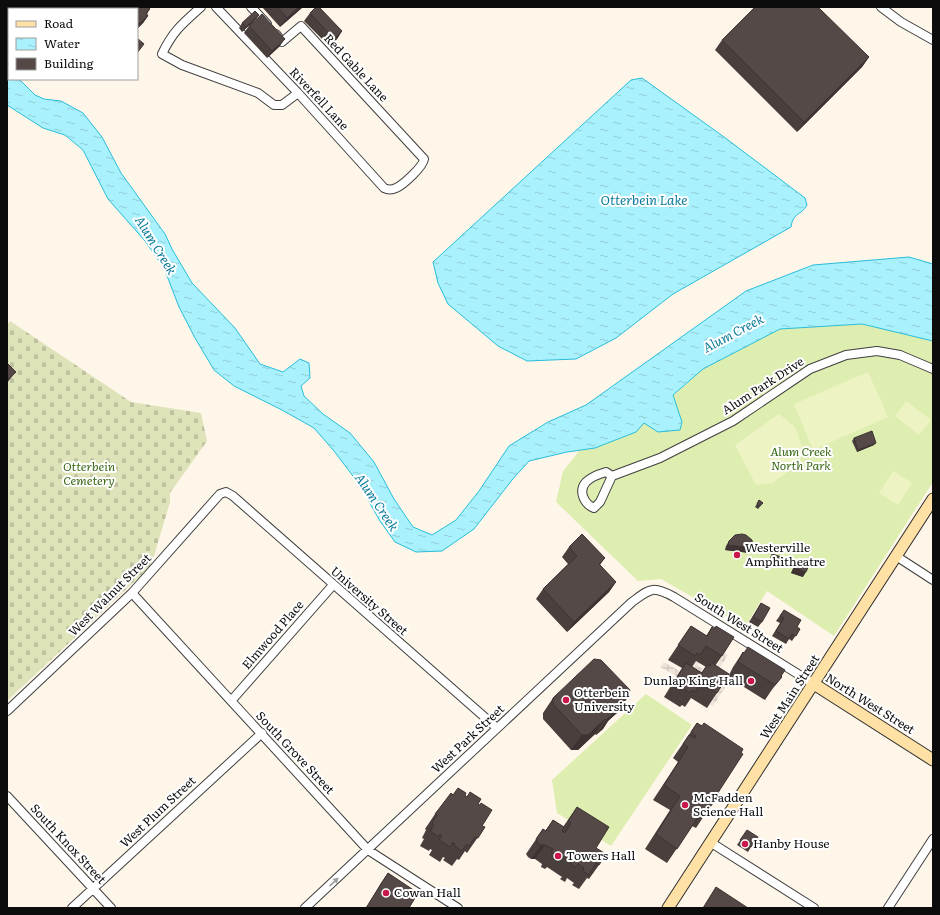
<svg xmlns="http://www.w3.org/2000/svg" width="940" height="915" font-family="Literata,serif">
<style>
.grass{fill:#deedb0}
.cemetery{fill:url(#cemetery-stones)}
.pitch{fill:#eef3c3}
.plaza{fill:url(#plaza-grid)}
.water{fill:url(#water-ripples);stroke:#29bdda}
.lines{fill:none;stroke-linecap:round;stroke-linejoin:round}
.street-casing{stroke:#3f3f3f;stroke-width:10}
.secondary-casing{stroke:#2e2e2e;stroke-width:13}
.street{stroke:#fff;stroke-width:8}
.secondary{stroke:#ffe0a5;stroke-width:11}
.wall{fill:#493f3d;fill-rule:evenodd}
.shaded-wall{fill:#3c3332}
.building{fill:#554947;stroke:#3c3332}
.oneway{fill:#9e9e9e}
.poi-dot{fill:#c91749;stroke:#fff;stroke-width:1.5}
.labels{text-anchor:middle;stroke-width:4;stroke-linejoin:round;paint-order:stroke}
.street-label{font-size:12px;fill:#0c0c0c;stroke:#fff}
.park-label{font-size:12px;font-style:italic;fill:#3b6916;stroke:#fff}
.poi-label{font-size:12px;fill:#0c0c0c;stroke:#fff;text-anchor:start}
.water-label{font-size:13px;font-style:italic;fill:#0a7c9a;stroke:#fff}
</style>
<defs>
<pattern id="cemetery-stones" width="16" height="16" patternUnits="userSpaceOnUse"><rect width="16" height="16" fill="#dfe3ba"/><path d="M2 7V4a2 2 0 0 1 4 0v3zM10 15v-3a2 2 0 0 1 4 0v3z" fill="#bec29f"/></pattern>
<pattern id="plaza-grid" width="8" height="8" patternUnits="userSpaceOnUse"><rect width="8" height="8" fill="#efe4d9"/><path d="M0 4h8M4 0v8" fill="none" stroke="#ccc2b9"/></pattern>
<pattern id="water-ripples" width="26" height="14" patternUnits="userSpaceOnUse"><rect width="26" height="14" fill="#a9f1fc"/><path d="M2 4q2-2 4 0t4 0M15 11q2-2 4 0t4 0" fill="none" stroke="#90cdd7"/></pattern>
</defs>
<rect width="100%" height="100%" fill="#fff6ea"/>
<path class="grass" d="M862 324 933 341V482L834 636 767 591 745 627 661 579 638 581 556 502 563 471 608 415 682 422 673 396 703 369 780 329Z
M646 694 692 725 611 846 557 813 552 780Z"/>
<path class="cemetery" d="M10 321 131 402 201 413 207 441 170 493V502L151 566 7 701V325Z"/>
<path class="pitch" d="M868 372 888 417 813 450 794 404Z
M906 401 931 420 919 435 895 416Z
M779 414 795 427 802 447 793 468 772 483 756 485 735 445Z
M893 471 912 483 898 505 879 493Z"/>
<path class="plaza" d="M725 653 728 655 716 674 725 680 728 683 713 706 710 705 722 686 680 678 660 667 664 662 683 673 695 661 699 663 698 666 703 669 705 667 713 672Z"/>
<path class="water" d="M7 66 9 68V79H19L35 95 44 99 61 101 83 113 102 137 121 173 165 234 172 249 192 283 235 328 260 364 283 372 300 359 309 363 310 378 301 386 304 396 323 414 350 433 374 462 394 499 413 527 432 535 456 520 479 491 509 446 548 422 586 405 746 291 813 265 909 257 933 264V341L862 324 780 329 703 369 673 395 682 422 680 430 658 432 644 423 636 432 595 448 567 452 529 461 512 480 474 529 442 551 416 552 395 542 380 521 359 484 334 451 314 428 282 410 234 386 214 370 195 338 179 307 164 268 145 241 108 199 83 150 65 135 43 128 7 105Z
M642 78 724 137 805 198 807 205C801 216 793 212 791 227L673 294 616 338 576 359 527 361 498 346 448 304 438 283 433 262 631 80Z"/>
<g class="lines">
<defs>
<path id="street" d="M201 7C182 24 173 31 162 54L182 65 258 93 274 105H282L298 93
M216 7 298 93 384 188C388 190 392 190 396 188 403 185 423 167 424 159L301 26 282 42 276 34
M251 7 267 24
M881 7 901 22 933 40
M612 476 606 472C599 474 591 477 586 482 578 491 584 504 594 508L600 502 612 476 660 458 733 421 810 369 846 355 877 351 900 355 933 369
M896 556 933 580
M132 593 368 850 458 908
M231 701 333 585
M7 711 132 593 220 494 226 492 233 496 497 728
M7 796 111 908
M710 842 814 908
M72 908 262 733
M305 908 632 602C650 589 652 585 674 597L814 684
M888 908 933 839"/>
<path id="secondary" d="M814 684 933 760
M668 908 933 499"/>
</defs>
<use href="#street" class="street-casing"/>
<use href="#secondary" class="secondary-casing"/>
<use href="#street" class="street"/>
<use href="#secondary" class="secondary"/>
</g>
<path class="wall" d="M100 7H148L150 9 147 14 148 16 143 23 137 29V9H99Z
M262 7H303L280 27Z
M310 13 342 31 337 39 329 46 304 21Z
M259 15 255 20 242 32 239 28 242 23Z
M249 26 280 46 267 58 244 33Z
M722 40 869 57 862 67 797 132 715 50Z
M854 438 874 445 857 452 852 441Z
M759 500 763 503 758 509 755 507Z
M729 541 750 553 725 550 726 546Z
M569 547 605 558 600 565 616 582 609 592 567 632 536 599 543 589 568 564 562 557Z
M797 561 803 577 791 573 794 566Z
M761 603 762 622 758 627 749 622Z
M784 610 797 627 800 629 792 641 789 639 786 644 772 636 780 623 776 621Z
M691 626 706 636 712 627 722 656 715 666 717 693 707 708 691 698 685 707 682 705 680 707 664 697 682 668 668 660ZM696 661 706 667 701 673 692 667Z
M743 652 785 670 765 700 728 677 733 667Z
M553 698 618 712 608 721 603 729 596 735 595 734 578 750H571L543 719V713Z
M697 723 741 753 712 802 706 813 696 828 692 826 667 863 645 849 670 810 653 800 678 762 673 758Z
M453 795H465L478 804 482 826 485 827 467 853 465 851 459 860 457 859 452 866 443 860 445 858 443 857 440 862 429 855 432 850 430 849 429 851 420 846 424 839 422 838 426 830 425 829 435 814Z
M577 807 596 848 599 865 589 879 587 878 579 889 572 885 574 883 567 878 565 882 560 879 562 877 547 867 545 869 541 867 542 864 535 859H531L528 857 526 854 543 829 545 831 553 820 563 827Z
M747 830 751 847 748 852 737 845Z
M388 873 409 908H366L381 883Z"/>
<path class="shaded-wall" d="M299 7H303L280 27 287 18Z
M259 15 255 20 242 32 246 27Z
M148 16 143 23 137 29V27L139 24Z
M342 31 337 39 329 46 334 39Z
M285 39 280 46 267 58 272 51Z
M869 57 862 67 797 132 804 122Z
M16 372 10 379 7 383V380Z
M876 443 874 445 857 452 858 450Z
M728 545 753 548 750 553 725 550Z
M769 562 779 565 777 568 767 564Z
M794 568 806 572 803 577 791 573Z
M616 582 609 592 567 632 574 622Z
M782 677 771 691 765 700 775 685Z
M628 697 618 712 608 721 603 729 596 735 612 713Z
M605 719 595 734 578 750H571L582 735Z
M541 845H545L535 859H531Z"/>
<path class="building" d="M104 7H116L113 9H106Z
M120 7H148L150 9 146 13 148 16 139 24 137 21V9H121Z
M278 7H299L287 18Z
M316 7H319L342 31 334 39 310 13Z
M755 7H818L869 57 804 122 722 40Z
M255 11 259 15 246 27 242 23Z
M262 14 285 39 272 51 249 26Z
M137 38 144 44 137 53Z
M7 364H8L16 372 7 380Z
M872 431 876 443 858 450 854 438Z
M759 500 763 503 760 506 757 504Z
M582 534 605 558 599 564 616 582 574 622 543 589 577 556 569 547Z
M742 534 746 535 752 540 753 548 728 545 729 541 735 535Z
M772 554 782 557 779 565 769 562Z
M797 561 809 565 806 572 794 568Z
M761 603 770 608 762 622 753 617Z
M784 610 801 620 797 627 800 629 796 636 792 634 789 639 776 631 784 618 780 616Z
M691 626 707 636 712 627 715 629 716 626 734 637 722 656 706 646 700 655 697 653 695 656 678 645Z
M748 647 785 670 781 676 782 677 775 685 738 662 743 652 744 653Z
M594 659 601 660 630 690 628 697 612 713 613 714 606 720 605 719 588 735H582L553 704V698Z
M686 663 702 673 707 665 710 666 712 663 729 674 717 693 700 683 695 692 692 690 690 693 674 682Z
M697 723 702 726 704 723 743 749 741 753 743 754 712 802 713 803 706 813 702 811 677 849 656 834 680 796 664 785 688 747 683 744 689 735 695 738 696 736 691 732Z
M458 788 466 793 465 795 467 797 470 792 481 799 478 804 480 805 481 803 492 810 482 826 485 827 478 838 475 837 469 846 467 844 462 851 454 846 455 844 453 842 450 847 439 840 442 836 440 834 439 837 430 831 434 825 432 823 437 815 435 814 451 793 453 795Z
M577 807 609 827 596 848 606 854 599 865 596 863 589 875 583 871 584 868 578 864 575 867 571 864 572 862 557 853 556 855 551 852 553 849 545 845H541L538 843 536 839 543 829 546 831 553 820 564 827 562 831 565 833 571 823 568 821Z
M747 830 758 837 751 847 740 840Z
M388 873 418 893 409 908H366Z
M716 887 748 908H703Z"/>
<defs><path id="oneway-solid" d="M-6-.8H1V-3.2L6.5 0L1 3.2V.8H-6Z"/></defs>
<use class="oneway" href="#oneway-solid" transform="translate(334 882) rotate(-43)"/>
<g class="poi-dot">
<circle cx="737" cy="555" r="4"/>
<circle cx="751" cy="681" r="4"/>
<circle cx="566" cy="700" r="4"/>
<circle cx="685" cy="805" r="4"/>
<circle cx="745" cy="844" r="4"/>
<circle cx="558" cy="856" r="4"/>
<circle cx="386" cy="893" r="4"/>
</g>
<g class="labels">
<g class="street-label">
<text transform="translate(356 68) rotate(47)" y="4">Red Gable Lane</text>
<text transform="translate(319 99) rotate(47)" y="4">Riverfell Lane</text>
<text transform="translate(763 386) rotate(-33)" y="4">Alum Park Drive</text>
<text transform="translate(110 595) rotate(-45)" y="4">West Walnut Street</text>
<text transform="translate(369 601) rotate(41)" y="4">University Street</text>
<text transform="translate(739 623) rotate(32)" y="4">South West Street</text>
<text transform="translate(273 635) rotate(-49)" y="4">Elmwood Place</text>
<text transform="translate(790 697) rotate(-57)" y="4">West Main Street</text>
<text transform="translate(870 704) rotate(32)" y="4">North West Street</text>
<text transform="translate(468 739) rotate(-43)" y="4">West Park Street</text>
<text transform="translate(295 753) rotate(47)" y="4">South Grove Street</text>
<text transform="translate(158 812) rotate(-43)" y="4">West Plum Street</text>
<text transform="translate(68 844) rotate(47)" y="4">South Knox Street</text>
</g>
<g class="park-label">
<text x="801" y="456">Alum Creek<tspan x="801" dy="14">North Park</tspan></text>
<text x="89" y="471">Otterbein<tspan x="89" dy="14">Cemetery</tspan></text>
</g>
<g class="poi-label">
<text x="745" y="552">Westerville<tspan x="745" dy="14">Amphitheatre</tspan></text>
<text x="743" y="685" text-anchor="end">Dunlap King Hall</text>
<text x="574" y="697">Otterbein<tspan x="574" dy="14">University</tspan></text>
<text x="693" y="802">McFadden<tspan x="693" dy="14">Science Hall</tspan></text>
<text x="753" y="848">Hanby House</text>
<text x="566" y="860">Towers Hall</text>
<text x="394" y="897">Cowan Hall</text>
</g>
<g class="water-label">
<text x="644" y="205">Otterbein Lake</text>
<text transform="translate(156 245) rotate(58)" y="5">Alum Creek</text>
<text transform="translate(733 333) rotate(-28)" y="5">Alum Creek</text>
<text transform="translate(377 502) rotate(56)" y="5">Alum Creek</text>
</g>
</g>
<rect width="940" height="915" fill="none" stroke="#0c0c0c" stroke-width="16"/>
<rect x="8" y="8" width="130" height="72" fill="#ffffff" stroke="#9e9e9e"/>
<rect x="16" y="21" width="20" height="6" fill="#ffe0a5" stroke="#9e9e9e"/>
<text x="44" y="28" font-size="12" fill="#0c0c0c">Road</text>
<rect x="16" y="38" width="20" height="12" fill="url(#water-ripples)" stroke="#9e9e9e"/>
<text x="44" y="48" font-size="12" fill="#0c0c0c">Water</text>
<rect x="16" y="58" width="20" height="12" fill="#554947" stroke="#9e9e9e"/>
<text x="44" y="68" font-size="12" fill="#0c0c0c">Building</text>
</svg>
